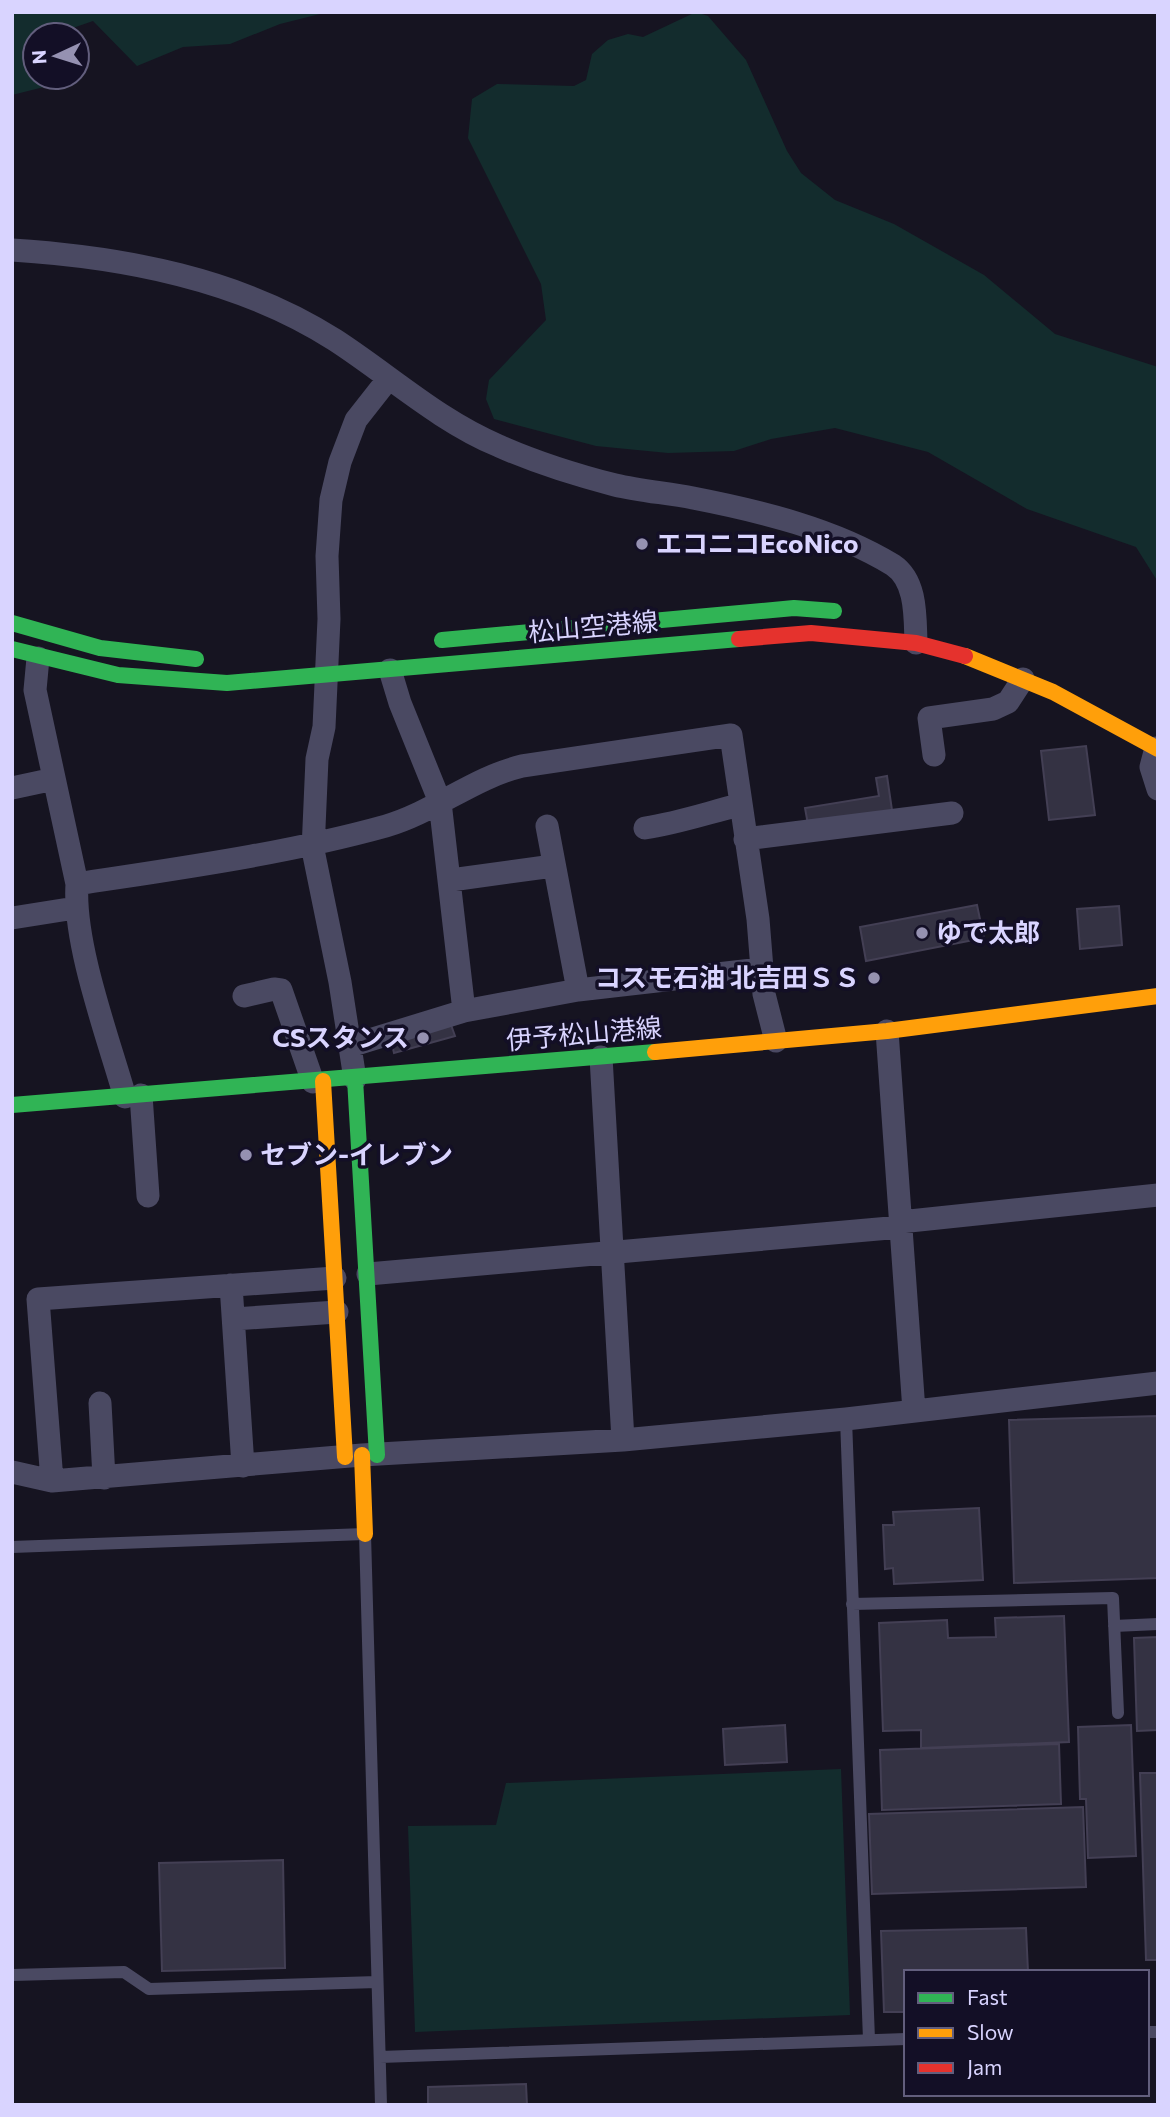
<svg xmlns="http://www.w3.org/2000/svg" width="1170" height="2117" font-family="Commissioner,'Noto Sans JP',sans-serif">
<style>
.green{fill:#132c2d}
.building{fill:#343243;stroke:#433f54;stroke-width:2}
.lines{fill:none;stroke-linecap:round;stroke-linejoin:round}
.lane{stroke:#4a4962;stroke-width:12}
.street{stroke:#4a4962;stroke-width:23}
.fast{stroke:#30b455;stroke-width:16}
.slow{stroke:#ff9f0a;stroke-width:16}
.jam{stroke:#e5322d;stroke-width:16}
.poi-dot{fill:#9591b1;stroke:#130f26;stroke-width:2.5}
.labels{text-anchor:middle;stroke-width:7;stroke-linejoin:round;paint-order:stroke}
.poi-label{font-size:26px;font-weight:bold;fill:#d9d4ff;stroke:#130f26;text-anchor:start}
.street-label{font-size:26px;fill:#d9d4ff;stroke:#130f26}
</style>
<rect width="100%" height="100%" fill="#161421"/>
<path class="green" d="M12 12H328L280 24 230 44 183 47 137 66 93 21 67 30 64 35H35V77H60V83L12 95Z
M696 12 708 16 746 60 787 151 801 173 835 200 894 224 984 275 1055 334 1158 367V582L1136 547 1027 509 928 452 835 428 771 439 734 451 668 453 596 446 494 419 486 399 489 380 546 320 541 284 468 138 472 99 497 84 574 86 586 80 592 54 608 40 628 34 643 37Z
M841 1769 850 2015 415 2032 408 1826 496 1825 506 1783Z"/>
<path class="building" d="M1086 746 1095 815 1049 820 1041 751Z
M887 776 893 817 809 830 805 808 879 796 876 778Z
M977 905 984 938 866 961 860 927Z
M1119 906 1122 945 1080 949 1077 909Z
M450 1022 455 1036 394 1053 391 1040Z
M1158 1416V1578L1014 1583 1009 1420Z
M979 1508 983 1580 894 1584 893 1568 885 1569 883 1525H894L893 1512Z
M1064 1616 1069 1742 921 1748V1730L883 1731 879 1623 947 1620 948 1638 996 1637 995 1618Z
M1158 1637V1730L1137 1731 1134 1638Z
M785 1725 787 1762 725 1765 723 1729Z
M1131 1725 1136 1856 1088 1858 1086 1799H1080L1078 1727Z
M1059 1744 1061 1804 882 1810 880 1750Z
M1140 1773H1158V1960H1146Z
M1083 1807 1086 1887 872 1894 869 1814Z
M283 1860 285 1968 162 1971 159 1863Z
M1026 1928 1028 1972H906V2012H884L881 1931Z
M526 2084 527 2105H428V2087Z"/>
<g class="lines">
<path class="lane" d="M846 1419 869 2040
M12 1547 365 1534 381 2105
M852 1604 1113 1598 1118 1713
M1114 1626 1158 1624
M12 1975 124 1972 149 1989 377 1982
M1147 2032H1158
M380 2057 906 2039"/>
<path class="street" d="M12 250C123 257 240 279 335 340 389 375 439 421 499 446 535 462 576 475 615 485 640 491 667 493 693 498 760 511 834 529 893 565 917 581 915 617 916 643
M38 658 35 690 77 884C73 944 108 1037 125 1097
M390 670 400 703 440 802 464 1011
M1156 748 1151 767 1158 789
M934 755 929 718 993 709 1008 702 1023 679
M12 788 54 779
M547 826 578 990
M645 828C678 823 707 813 739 805
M745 839 952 813
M451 880 553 866
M77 884C181 868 285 854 386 826 434 812 473 778 522 766L731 735 758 919 764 994 776 1041
M12 918 75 908
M244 996 274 989 281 990 313 1082
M887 1031 914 1411
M350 1046 464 1011 578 990 761 969
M601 1057 623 1440
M355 1079 340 982 313 850 317 759 324 727 329 619 327 556 331 500 340 462 356 420 389 378
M141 1095 148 1196
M900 1222 1158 1195
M368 1274 901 1227
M231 1285 243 1466
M234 1319 337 1312
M100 1403 104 1478
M12 1472 52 1481 362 1455 623 1440 846 1419 1158 1383
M52 1481 38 1299 335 1278"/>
<path class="fast" d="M12 623 100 648 196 659
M442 640 794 608 834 611
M12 649 118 675 227 683 739 639
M355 1079 377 1455
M12 1105 655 1052"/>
<path class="slow" d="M965 656 1053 692 1158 749
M655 1052 887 1031 1158 996
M323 1081 345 1457
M362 1455 365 1534"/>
<path class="jam" d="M739 639 811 633 916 643 965 656"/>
</g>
<g class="poi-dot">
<circle cx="642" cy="544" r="7"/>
<circle cx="922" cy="933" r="7"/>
<circle cx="874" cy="978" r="7"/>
<circle cx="423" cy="1038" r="7"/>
<circle cx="246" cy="1155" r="7"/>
</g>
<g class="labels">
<g class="poi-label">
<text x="656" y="553">エコニコEcoNico</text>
<text x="936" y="942">ゆで太郎</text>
<text x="860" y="987" text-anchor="end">コスモ石油 北吉田ＳＳ</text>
<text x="409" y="1047" text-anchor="end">CSスタンス</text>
<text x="260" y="1164">セブン-イレブン</text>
</g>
<g class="street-label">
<text transform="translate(593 627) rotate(-5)" y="9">松山空港線</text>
<text transform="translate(584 1034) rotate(-5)" y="9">伊予松山港線</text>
</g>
</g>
<rect width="1170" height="2117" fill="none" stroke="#d9d4ff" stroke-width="28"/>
<rect x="904" y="1970" width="245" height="126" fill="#130f26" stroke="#625e7d" stroke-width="2"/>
<rect x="918" y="1993" width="35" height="10" fill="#30b455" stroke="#625e7d" stroke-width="2"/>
<text x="967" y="2005" font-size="21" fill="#d9d4ff">Fast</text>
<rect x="918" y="2028" width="35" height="10" fill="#ff9f0a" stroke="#625e7d" stroke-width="2"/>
<text x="967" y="2040" font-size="21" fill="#d9d4ff">Slow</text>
<rect x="918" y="2063" width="35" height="10" fill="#e5322d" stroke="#625e7d" stroke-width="2"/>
<text x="967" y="2075" font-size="21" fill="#d9d4ff">Jam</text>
<g transform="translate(56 56) rotate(266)"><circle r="33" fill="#130f26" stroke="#625e7d" stroke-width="2"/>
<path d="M0-5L12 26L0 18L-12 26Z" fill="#9591b1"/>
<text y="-10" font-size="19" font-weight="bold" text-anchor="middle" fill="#d9d4ff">N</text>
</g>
</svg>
